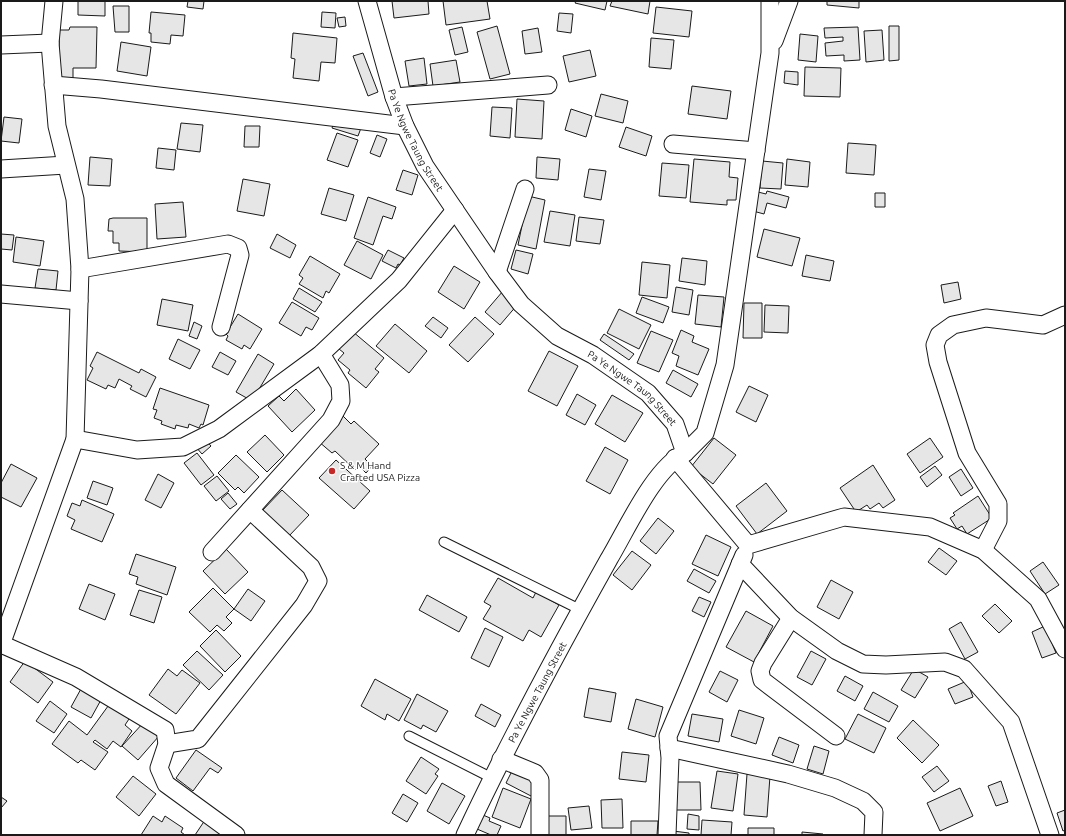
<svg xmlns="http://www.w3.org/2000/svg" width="1066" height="836" font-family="Ubuntu,sans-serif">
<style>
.building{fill:#e6e6e6;stroke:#1a1a1a}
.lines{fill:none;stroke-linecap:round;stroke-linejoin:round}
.lane-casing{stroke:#1a1a1a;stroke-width:11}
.street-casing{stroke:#1a1a1a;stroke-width:19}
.lane{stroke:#fff;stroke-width:9}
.street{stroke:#fff;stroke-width:17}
.poi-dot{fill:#c62828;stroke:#fff;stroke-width:1.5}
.labels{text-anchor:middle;stroke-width:3;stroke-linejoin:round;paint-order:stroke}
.street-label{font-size:10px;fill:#1a1a1a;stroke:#fff}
.poi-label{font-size:10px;fill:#1a1a1a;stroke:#fff;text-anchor:start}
</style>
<rect width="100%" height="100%" fill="#fff"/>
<path class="building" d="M78 1H105V16L78 15Z
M188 1H204L203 9 187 7Z
M392 1H428L429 14 394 18Z
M443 1H487L490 19 446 25Z
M576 1H607L605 10 575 3Z
M612 1H650L648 14 610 6Z
M827 1H859V8L827 5Z
M113 6H129V32H115Z
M656 7 692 11 689 37 653 33Z
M151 12 185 15 183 36 171 35 170 44 151 42V33H149Z
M322 12 336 13 335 28 321 27Z
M559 13 573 14 571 33 557 31Z
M345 17 346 26 339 27 337 18Z
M497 26 510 74 490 79 477 32Z
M889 26H899V60L889 61Z
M70 27H97L96 68H73V80H59V30H69Z
M462 27 468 52 455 55 449 30Z
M858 27 860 60 844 61V55L826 56 825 43 843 41V37L825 38 824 28Z
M538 28 542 52 525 54 522 31Z
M882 30 884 60 866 62 864 31Z
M293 33 337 38 335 63 321 62 319 81 293 78 295 59 291 58Z
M800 34 818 36 816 62 798 60Z
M651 38 674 40 671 69 649 67Z
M121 42 151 47 147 76 117 71Z
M590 50 596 76 569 82 563 56Z
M363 53 378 92 368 96 353 56Z
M424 58 427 84 409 86 405 61Z
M456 60 460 82 433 86 430 64Z
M805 67 841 68 840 97 804 96Z
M785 71 798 72V85L784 83Z
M692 86 731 91 727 119 688 114Z
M601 94 628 101 623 123 595 116Z
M517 99 544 101 542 139 515 137Z
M492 107 512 108 510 138 490 136Z
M571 109 592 116 586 137 565 130Z
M4 117 22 119 19 143 1 141Z
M335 119 361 128 358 136 332 128Z
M181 123 203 125 200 152 177 149Z
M245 126H260L259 147H244Z
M626 127 652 136 646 156 619 147Z
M337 133 358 140 348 167 327 160Z
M377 135 387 139 380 157 370 153Z
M848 143 876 145 874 175 846 173Z
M158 148 176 150 174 170 156 168Z
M90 157 112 159 110 186 88 185Z
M537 157 560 159 558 180 536 178Z
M694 159 730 162 729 177 738 178 736 200H727V205L690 202Z
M787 159 810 162 808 187 785 185Z
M762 161 783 163 781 189 760 188Z
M662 163 689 165 686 198 659 196Z
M589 169 606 171 601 200 584 197Z
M403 170 418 175 412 195 396 190Z
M243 179 270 184 264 216 237 211Z
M329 188 354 195 346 221 321 214Z
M767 191 789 197 786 208 767 203 764 214 753 211 758 192 766 194Z
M875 193H885V207H875Z
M528 196 545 200 536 249 518 245Z
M368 197 396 207 392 219 383 216 373 245 354 238Z
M183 202 186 237 157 239 155 204Z
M550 211 575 215 570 246 544 242Z
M579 217 604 220 600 244 576 241Z
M113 218H147V252L119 251V243H113V231H108L109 219Z
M764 229 800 238 792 266 757 257Z
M1 234 14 235 12 250 1 249Z
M277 234 296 245 290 258 270 248Z
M16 237 44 241 40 266 13 262Z
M357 241 383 255 371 279 344 265Z
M388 250 404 258 400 265 398 264 396 268 382 261Z
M516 250 533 254 528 274 511 269Z
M806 255 834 261 830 281 802 276Z
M310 256 340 274 329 293 326 291 323 298 299 284 303 278 299 275Z
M682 258 707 261 705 285 679 281Z
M642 262 670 265 667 298 639 295Z
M454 266 480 282 464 309 438 292Z
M38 269 58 271 56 290 35 288Z
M958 282 961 299 944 303 941 285Z
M676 287 693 290 689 315 672 312Z
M299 288 322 302 315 312 293 299Z
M503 291 518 304 500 325 485 312Z
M698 295 724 297 721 327 695 324Z
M642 297 669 307 663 323 636 313Z
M162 299 193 305 188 331 157 325Z
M292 302 319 318 312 330 306 327 301 336 279 323Z
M744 303H762V338H743Z
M765 305 789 306 788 333 764 332Z
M619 309 651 325 639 349 607 333Z
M238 314 262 329 250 349 244 345 242 349 226 340 228 336 226 334Z
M433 317 448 328 441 338 425 326Z
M475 317 494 334 468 362 449 345Z
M194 322 202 326 197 339 189 336Z
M395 324 427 351 409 373 376 346Z
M681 330 694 336 692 342 709 349 698 375 676 366 679 356 672 353Z
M352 331 384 358 375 369 379 372 366 388 348 373 350 370 338 360 344 353 339 349Z
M651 331 673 340 659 372 637 363Z
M604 334 634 354 629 360 600 340Z
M178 339 200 350 190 369 169 359Z
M549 351 578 366 557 406 528 391Z
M97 352 139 373 141 369 156 377 146 397 130 389 132 386 119 379 115 388 108 385 106 389 87 380 93 368 90 366Z
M220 352 236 361 228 375 212 367Z
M258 354 274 364 252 401 236 392Z
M673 370 698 384 691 397 666 383Z
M749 386 768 395 756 422 736 412Z
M160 388 209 405 203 425 201 424 199 428 189 424 188 428 176 425 175 429 161 424 162 421 154 418 157 410 153 409Z
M296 389 315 410 292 432 268 406 279 396 284 401Z
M577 394 596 405 585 425 566 415Z
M612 395 643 413 625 442 595 424Z
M342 415 351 424 354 421 379 444 365 459 372 466 366 473 359 466 355 470 335 451 332 453 318 441Z
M265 435 284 455 267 472 247 452Z
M203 437 211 446 202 454 195 446Z
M714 438 736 455 713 484 691 467Z
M930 438 943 457 920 473 907 454Z
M605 447 628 460 610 494 586 481Z
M197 453 214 475 201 485 184 463Z
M236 455 259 477 244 493 238 487 235 490 218 473Z
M336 460 370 491 354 509 319 478Z
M11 464 37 478 21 507 1 497V483Z
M873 465 895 500 883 508 879 503 870 509 867 505 856 512 840 488Z
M935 466 942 475 927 487 920 477Z
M961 469 973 488 961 496 949 477Z
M158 474 174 483 161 508 145 500Z
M217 476 229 491 216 501 204 486Z
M93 481 113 488 107 505 87 498Z
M766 483 787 511 757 534 736 506Z
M282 490 309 515 288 537 261 512Z
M228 493 237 504 230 509 221 499Z
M978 496 992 518 967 534 962 526 957 529 950 518 955 515 953 513Z
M82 500 114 514 102 542 71 529 75 520 67 516 72 503 80 506Z
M658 518 674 531 656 554 640 541Z
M706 535 731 547 718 576 692 564Z
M939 548 957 561 946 575 928 562Z
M226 549 248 572 225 594 203 571Z
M632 551 651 565 632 590 613 575Z
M136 554 176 567 167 595 136 584 138 577 129 574Z
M1043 562 1059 585 1045 594 1030 571Z
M694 569 716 581 709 593 687 581Z
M498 578 533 598 536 592 559 605 541 637 529 630 523 641 483 619 491 606 484 602Z
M831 580 853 592 839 619 817 607Z
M89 584 115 594 105 620 79 609Z
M213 588 234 609 226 617 232 623 224 631 217 625 210 632 189 612Z
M248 589 265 601 251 621 234 609Z
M139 590 162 597 154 623 130 615Z
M427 595 467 617 459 632 419 610Z
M699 597 711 602 704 617 692 611Z
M995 604 1012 621 999 633 982 616Z
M746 611 773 626 754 662 726 647Z
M961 622 978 652 965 659 949 629Z
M1045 626 1056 653 1042 658 1032 632Z
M485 628 503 637 489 667 471 658Z
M216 630 241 656 225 672 200 646Z
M197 651 223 675 209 690 183 665Z
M811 651 826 659 812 685 797 677Z
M25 661 53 682 38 703 10 682Z
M168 669 177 676 182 670 200 683 176 714 149 695Z
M914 669 928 677 915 698 901 690Z
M720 671 738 680 727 702 709 692Z
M845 676 863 686 855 701 837 691Z
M375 679 411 699 399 721 387 714 385 720 361 706Z
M967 681 973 697 955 704 948 689Z
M82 687 102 698 91 718 71 707Z
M589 688 616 693 611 722 584 717Z
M873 692 898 706 889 722 864 709Z
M417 694 448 711 436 732 423 725 421 729 404 720Z
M636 699 663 707 655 737 628 729Z
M50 701 67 714 54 733 36 721Z
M111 702 131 716 125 725 132 731 121 747 113 741 107 749 95 740 93 742 108 752 95 770 81 760 78 763 52 744 69 721 87 735Z
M481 704 501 715 495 727 475 716Z
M739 710 764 718 756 744 731 736Z
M692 714 723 719 719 742 688 736Z
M858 714 886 728 874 753 845 739Z
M913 720 939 745 922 763 897 738Z
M144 722 159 736 138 760 122 746Z
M779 737 799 745 793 763 772 755Z
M814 746 829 751 823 774 807 769Z
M196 750 222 768 218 773 210 768 193 791 176 778Z
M622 752 649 755 646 782 619 779Z
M421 757 439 769 435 774 438 776 426 794 406 781Z
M937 766 949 781 934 792 922 777Z
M512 771 537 783 531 796 506 783Z
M717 771 738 774 733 811 711 808Z
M747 774 770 776 767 817 744 815Z
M133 776 156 794 139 816 116 797Z
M1001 781 1008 802 996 806 988 786Z
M674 782H700L701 810H674Z
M442 783 465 796 449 824 427 811Z
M503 788 531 799 520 828 492 817Z
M960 788 973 816 940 831 927 803Z
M403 794 418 803 407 822 392 813Z
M1 797 7 801 1 808Z
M622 799 623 828H602L601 800Z
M589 806 592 828 571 830 568 808Z
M1065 810V830L1063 831 1057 813Z
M688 814 699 816V830L687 829Z
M483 815 490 818 489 821 501 826 497 835H491L477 829Z
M153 816 162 822 165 816 183 828 181 832 185 835H141Z
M545 816H566V835H545Z
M205 820 226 835H195Z
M702 820 732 822 731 835H701Z
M631 821H658L657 835H631Z
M748 828H774V835H748Z
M673 831 689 833V835H673Z
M802 832 823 834V835H802Z"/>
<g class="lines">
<defs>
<path id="lane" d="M444 542 581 610
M409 736 492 778"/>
<g id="street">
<path id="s1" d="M367 1 394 97 405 126 425 166 497 272 521 304 557 336 593 355 648 393 675 424 685 453C654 468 627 529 609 559 558 650 509 741 465 835"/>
<path d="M774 41 789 1"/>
<path d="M1 45 50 43"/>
<path d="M53 85 101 89 405 126"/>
<path d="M394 97 548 85"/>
<path d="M673 144 756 151"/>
<path d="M1 169 66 165"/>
<path d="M80 269 228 244 238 248 240 255 221 327"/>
<path d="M497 272 525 189"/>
<path d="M1 294 79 301"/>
<path d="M75 439 137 450 183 447 219 429 321 354 399 280 455 210"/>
<path d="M685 453 705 433 725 365 770 53V1"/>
<path d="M675 458 748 545"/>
<path d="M748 545 844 517 930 527 983 550 1038 599 1065 649"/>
<path d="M983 550 998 521V504L967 453 938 362 935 345 939 335 953 325 986 318 1043 325 1065 315"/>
<path d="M212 552 331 420 341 401 340 385 321 354"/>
<path d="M740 564 791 618 837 651 863 664 886 665 945 662 964 669 1011 722 1050 835"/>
<path d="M791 618 763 663 760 671 762 680 836 736"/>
<path d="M1 644 76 677 165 730 167 744 159 768 166 784 236 835"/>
<path d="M1 645 75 439 80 269 75 199 57 126 50 43 54 1"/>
<path d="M167 744 198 739 304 605 318 581 311 567 250 510"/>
<path d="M669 748 788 774 835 788 863 801 874 812 873 835"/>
<path d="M501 759 535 773 540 780V835"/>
<path d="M667 835 670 758 668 736 744 555"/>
</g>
</defs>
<use href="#lane" class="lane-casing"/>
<use href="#street" class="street-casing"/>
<use href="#lane" class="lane"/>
<use href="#street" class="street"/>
</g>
<circle class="poi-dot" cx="332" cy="471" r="4"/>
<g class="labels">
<g class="street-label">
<text dy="4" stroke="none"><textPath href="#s1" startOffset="148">Pa Ye Ngwe Taung Street</textPath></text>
<text dy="4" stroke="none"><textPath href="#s1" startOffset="484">Pa Ye Ngwe Taung Street</textPath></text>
<text transform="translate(537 692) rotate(-62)" y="4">Pa Ye Ngwe Taung Street</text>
</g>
<g class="poi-label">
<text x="340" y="469">S &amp; M Hand<tspan x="340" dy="12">Crafted USA Pizza</tspan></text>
</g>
</g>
<rect width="1066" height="836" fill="none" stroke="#1a1a1a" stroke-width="4"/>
</svg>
